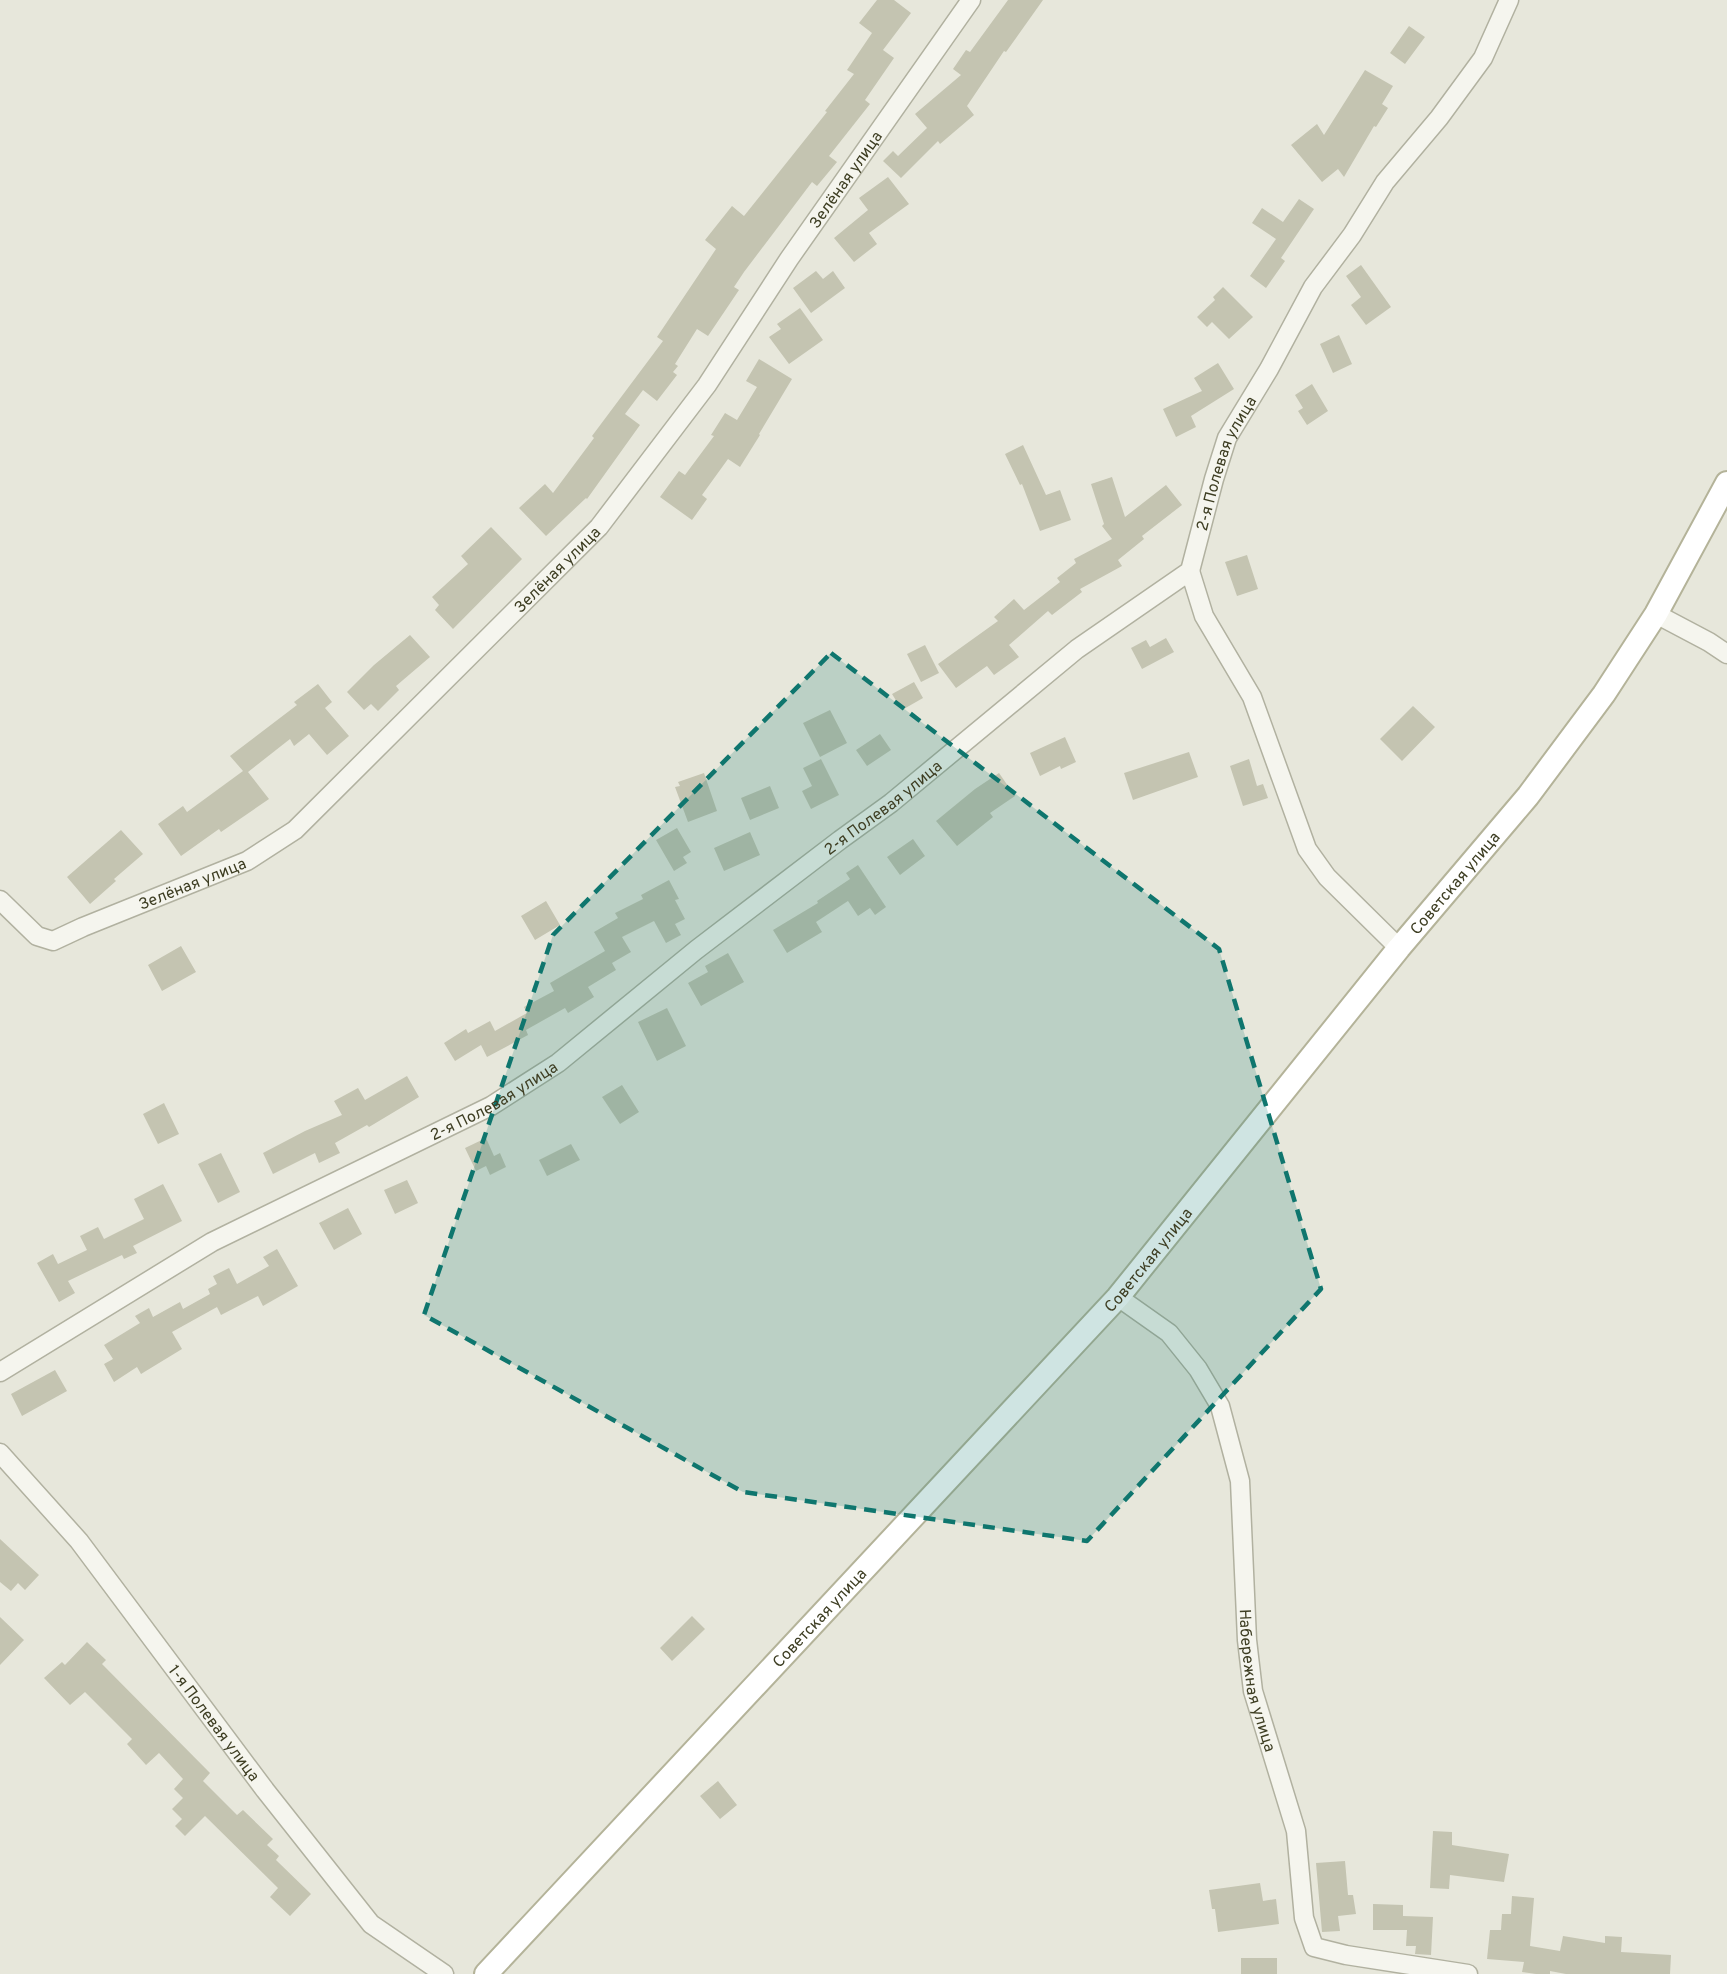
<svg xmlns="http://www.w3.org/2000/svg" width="1727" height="1974" font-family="Overpass,sans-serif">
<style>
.building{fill:#c4c4b1}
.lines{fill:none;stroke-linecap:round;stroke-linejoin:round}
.minor-casing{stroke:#b1b1a0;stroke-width:21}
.major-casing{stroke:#b4b399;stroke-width:26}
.minor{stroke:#f5f5ee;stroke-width:18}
.major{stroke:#fff;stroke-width:22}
.marked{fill:#0f766e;fill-opacity:0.2;stroke:#0f766e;stroke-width:4.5;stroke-dasharray:12 8;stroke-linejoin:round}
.labels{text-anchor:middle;stroke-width:4.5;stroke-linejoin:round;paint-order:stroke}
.street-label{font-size:16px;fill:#3e3e23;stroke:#f5f4ea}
</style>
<rect width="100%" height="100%" fill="#e7e7db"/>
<path class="building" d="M877 0H894L911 13 883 50 894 58 865 100 870 104 829 156 837 162 817 186 812 182 744 272 734 287 739 290 708 336 697 329 675 364 678 366 673 372 677 375 657 401 643 390 625 414 640 425 587 499 586 498 546 536 519 508 545 484 553 493 594 438 592 436 663 341 657 337 716 249 705 240 732 206 744 216 827 112 825 111 854 74 847 70 872 33 859 23Z
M1008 0H1043L1006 52 1004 51 967 106 974 115 940 144 938 141 901 178 883 161 893 151 898 156 927 128 915 114 961 75 953 69 966 50 970 52Z
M1409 26 1425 37 1405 64 1390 53Z
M1365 70 1393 86 1382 104 1388 108 1376 127 1374 126 1344 177 1338 169 1322 182 1291 145 1317 124 1324 135Z
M888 177 909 204 869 233 877 244 854 262 834 238 868 210 859 198Z
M1299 199 1314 209 1281 258 1285 261 1266 288 1250 276 1276 239 1252 223 1262 208 1283 222Z
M1361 265 1391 307 1366 325 1351 305 1361 297 1346 276Z
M816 271 823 279 833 271 845 288 811 313 793 288Z
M1223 287 1253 317 1229 339 1212 322 1207 327 1197 317 1215 300 1213 297Z
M800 308 823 340 789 364 769 337 781 329 777 324Z
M1339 335 1352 364 1333 373 1320 344Z
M759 359 792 379 759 434 760 435 740 467 728 459 702 495 707 499 692 520 660 497 679 471 685 475 714 436 711 435 725 413 737 420 757 387 746 381Z
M1218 363 1234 389 1191 416 1196 427 1176 437 1163 409 1202 391 1194 378Z
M1312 384 1328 411 1307 425 1298 411 1303 408 1295 395Z
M1023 445 1046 495 1060 490 1071 520 1040 531 1022 484 1020 485 1005 454Z
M1112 477 1125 517 1166 485 1182 505 1142 536 1144 539 1118 560 1122 566 1080 589 1082 592 1052 615 1048 611 1009 645 1019 657 994 675 987 666 956 688 938 664 998 621 994 617 1014 599 1024 610 1060 582 1057 578 1076 563 1074 559 1112 539 1102 526 1104 524 1091 484Z
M491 527 522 559 453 629 435 610 439 605 432 597 468 564 461 556Z
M1247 555 1258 589 1237 596 1225 562Z
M410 635 430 657 396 686 399 690 378 711 371 704 364 710 347 692 374 665Z
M1166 638 1174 652 1142 669 1131 648 1146 640 1150 647Z
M925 645 939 673 921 682 907 654Z
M914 682 923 698 902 710 892 694Z
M318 684 332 702 325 708 349 736 327 755 309 734 294 746 290 739 248 772 269 799 221 832 219 829 181 856 158 824 183 806 187 812 243 771 230 756 297 705 294 702Z
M1413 706 1435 727 1402 761 1380 739Z
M830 710 847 743 820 757 803 723Z
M880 734 891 750 867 766 856 750Z
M1065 737 1076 762 1061 769 1060 766 1040 776 1030 753Z
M1189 752 1198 777 1133 800 1124 773Z
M821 759 839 795 811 809 802 791 812 786 803 768Z
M1249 759 1257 786 1263 784 1268 798 1243 806 1230 766Z
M704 773 717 811 688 822 675 787 680 786 678 782Z
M999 773 1015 796 990 813 993 817 957 846 936 821 975 789Z
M770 786 779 808 750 820 741 798Z
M677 828 691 852 683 857 687 863 674 871 656 840Z
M121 830 143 854 114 879 116 881 90 904 67 877Z
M750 832 760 855 724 871 714 848Z
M913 839 925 856 900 875 887 857Z
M858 865 886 907 875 915 870 908 858 916 848 901 816 922 822 932 787 953 773 930 818 903 817 901 850 879 846 873Z
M669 880 679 899 675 900 685 919 675 924 681 935 666 943 654 921 622 937 631 952 612 963 616 970 588 987 594 997 568 1013 565 1008 526 1030 528 1035 487 1057 481 1045 455 1061 444 1043 466 1029 468 1033 490 1021 495 1031 527 1013 524 1007 554 991 550 983 605 951 594 932 618 918 615 913 643 899 641 895Z
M546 901 560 925 535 940 521 916Z
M181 946 196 972 162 991 148 965Z
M728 953 744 982 701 1006 688 983 708 972 705 966Z
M667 1008 686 1046 657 1061 638 1022Z
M407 1076 419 1097 369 1127 367 1125 335 1143 340 1153 319 1163 315 1153 273 1174 263 1153 305 1131 342 1115 334 1101 358 1088 365 1100Z
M622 1085 639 1112 620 1124 602 1097Z
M164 1103 179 1134 158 1144 143 1114Z
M486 1138 494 1156 500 1153 506 1167 490 1175 486 1166 476 1171 465 1148Z
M571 1144 580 1160 547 1176 539 1160Z
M221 1153 240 1192 218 1203 198 1164Z
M407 1180 418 1203 395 1214 384 1190Z
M163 1184 182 1221 133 1246 137 1253 124 1259 122 1255 68 1281 75 1293 59 1302 37 1263 53 1254 58 1264 87 1250 80 1236 98 1227 104 1239 144 1219 134 1199Z
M348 1208 362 1234 334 1250 319 1223Z
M277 1249 298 1286 263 1306 258 1296 221 1315 217 1307 172 1332 182 1349 141 1374 137 1367 114 1382 104 1364 113 1359 104 1345 140 1323 135 1316 149 1308 153 1317 180 1302 183 1309 210 1294 208 1289 217 1284 213 1276 229 1268 237 1284 269 1266 263 1257Z
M55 1370 67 1391 22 1416 11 1394Z
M0 1539 39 1575 25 1590 18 1583 11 1591 0 1582Z
M692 1616 705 1629 672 1661 660 1648Z
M0 1617 24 1640 0 1665Z
M87 1642 106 1660 102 1664 210 1773 203 1781 237 1815 243 1810 273 1839 267 1845 279 1856 276 1860 311 1894 290 1916 270 1897 278 1888 205 1816 185 1836 175 1826 182 1819 172 1809 183 1798 174 1789 183 1779 159 1753 146 1765 127 1744 132 1739 85 1692 70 1705 44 1678 62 1662 65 1665Z
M718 1781 737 1805 720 1819 700 1796Z
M1433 1831 1452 1832V1845L1509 1854 1504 1882 1450 1875 1449 1889 1430 1888Z
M1345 1861 1348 1895H1353L1356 1914 1338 1916 1340 1931 1322 1932 1316 1863Z
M1260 1883 1263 1901 1276 1899 1279 1924 1218 1932 1215 1909H1212L1209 1890Z
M1512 1896 1534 1898 1530 1946 1560 1951 1563 1936 1605 1943V1936L1622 1937 1621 1952 1671 1955 1670 1974H1566L1550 1971V1974H1536L1522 1972 1524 1962 1487 1959 1490 1930H1501L1502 1914H1511Z
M1373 1904 1403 1905V1916L1433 1917 1431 1955 1415 1954 1416 1946H1406L1407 1930H1373Z
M1241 1958H1277V1974H1241Z"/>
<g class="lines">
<defs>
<g id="minor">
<path d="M1190 571 1204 616 1252 697 1307 849 1327 877 1399 948"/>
<path d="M1656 614 1709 642 1727 654"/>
<path id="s1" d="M0 900 37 936 53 941 83 927 247 861 295 830 599 527 707 385 789 259 971 0"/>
<path id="s2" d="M1118 1297 1169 1333 1198 1369 1220 1406 1240 1481 1247 1640 1253 1691 1296 1831 1304 1918 1314 1947 1346 1955 1468 1974"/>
<path id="s3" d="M0 1372 212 1242 491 1106 558 1063 696 950 840 840 891 803 1077 649 1190 571 1214 479 1227 438 1269 369 1313 287 1352 235 1385 182 1439 118 1483 58 1509 0"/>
<path id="s4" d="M0 1453 79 1541 265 1790 371 1924 444 1974"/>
</g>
<g id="major">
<path id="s5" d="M486 1974 1118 1297 1399 948 1528 796 1604 694 1656 614 1727 483"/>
</g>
</defs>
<use href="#minor" class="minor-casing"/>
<use href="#major" class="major-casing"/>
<use href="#minor" class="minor"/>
<use href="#major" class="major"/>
</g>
<path class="marked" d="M831 653 1219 949 1321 1289 1087 1541 743 1492 424 1315 553 935Z"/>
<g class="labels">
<g class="street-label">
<text dy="6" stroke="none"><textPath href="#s1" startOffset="1191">Зелёная улица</textPath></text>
<text dy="6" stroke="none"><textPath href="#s3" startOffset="1554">2-я Полевая улица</textPath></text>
<text dy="6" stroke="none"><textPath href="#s1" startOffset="705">Зелёная улица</textPath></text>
<text dy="6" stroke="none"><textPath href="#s3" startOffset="1052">2-я Полевая улица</textPath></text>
<text dy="6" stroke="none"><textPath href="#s1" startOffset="219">Зелёная улица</textPath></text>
<text dy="6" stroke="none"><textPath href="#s5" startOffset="1460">Советская улица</textPath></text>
<text dy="6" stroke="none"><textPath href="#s3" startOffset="564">2-я Полевая улица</textPath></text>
<text dy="6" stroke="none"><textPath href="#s5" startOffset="974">Советская улица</textPath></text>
<text dy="6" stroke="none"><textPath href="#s5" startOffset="488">Советская улица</textPath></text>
<text dy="6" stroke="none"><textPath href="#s2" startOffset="430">Набережная улица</textPath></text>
<text dy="6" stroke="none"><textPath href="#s4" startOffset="345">1-я Полевая улица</textPath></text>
</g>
</g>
</svg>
